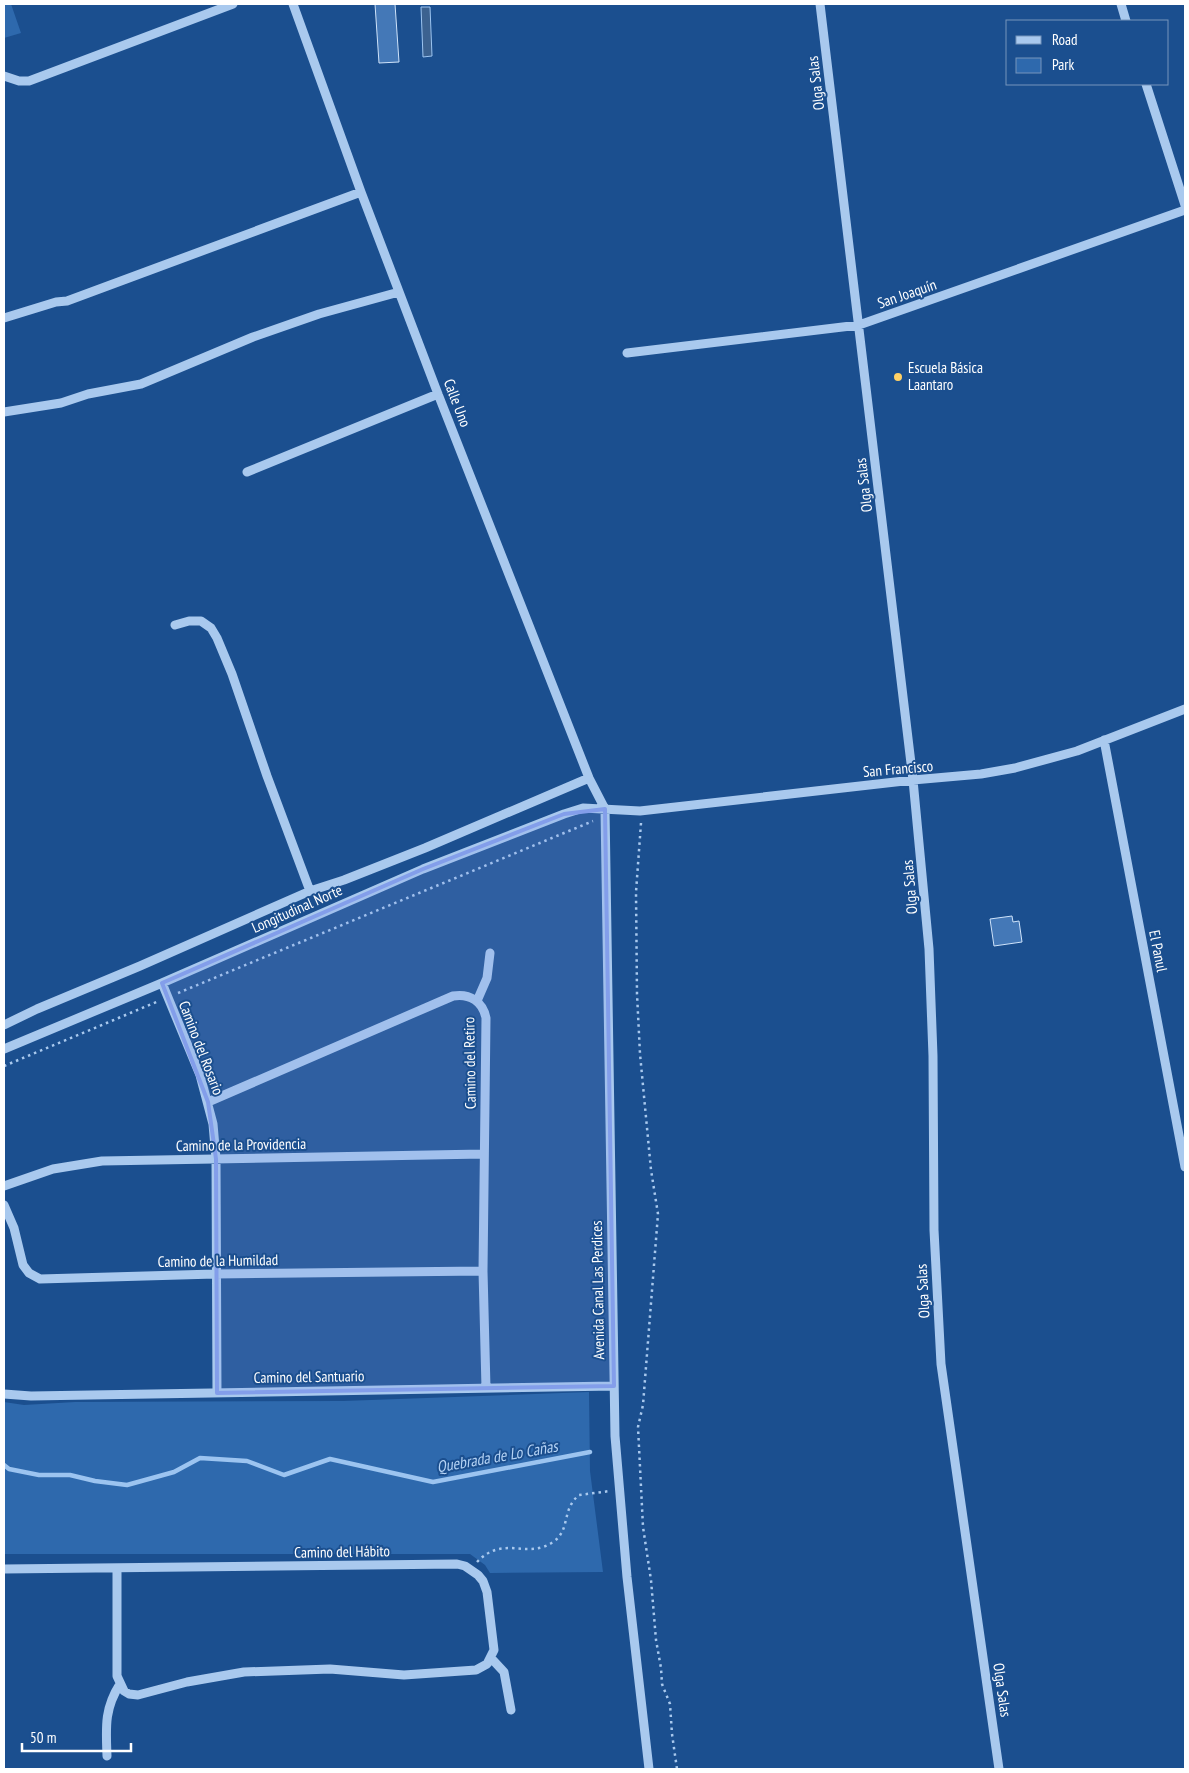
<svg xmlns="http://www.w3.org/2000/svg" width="1189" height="1773" font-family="'PT Sans Narrow',sans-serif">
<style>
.green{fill:#2e69ad}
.water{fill:#3c6290;stroke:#9cc4f0}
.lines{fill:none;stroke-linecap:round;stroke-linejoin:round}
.stream{stroke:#9cc4f0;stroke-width:4.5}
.building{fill:#4478b7;stroke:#cfe3fa}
.path{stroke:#a9c9ee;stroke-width:2.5;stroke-dasharray:2.5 4;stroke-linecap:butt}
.minor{stroke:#a9c9ee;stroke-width:9}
.marked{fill:#839eea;fill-opacity:0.2;stroke:#839eea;stroke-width:4;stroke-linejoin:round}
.poi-dot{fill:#ffd166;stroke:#1b4f8f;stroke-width:2}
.labels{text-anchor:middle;stroke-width:4;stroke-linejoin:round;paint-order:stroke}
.street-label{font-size:15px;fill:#fff;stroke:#1b4f8f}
.poi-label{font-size:15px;fill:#fff;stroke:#1b4f8f;text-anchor:start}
.water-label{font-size:16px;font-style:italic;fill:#b5d3f5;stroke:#1b4f8f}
</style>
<rect width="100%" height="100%" fill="#1b4f8f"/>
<path class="green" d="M4 4H11L21 33 4 38Z
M589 1392 590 1471 603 1572 490 1573 485 1565 470 1554H4V1402L24 1405 75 1402 343 1401Z"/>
<path class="water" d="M421 7H430L432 56 423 57Z"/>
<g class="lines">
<path class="stream" d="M4 1465 9 1469 39 1475H70L95 1481 127 1485 174 1472 200 1458 247 1461 284 1475 330 1459 433 1482 590 1452"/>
</g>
<path class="building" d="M375 4H395L399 62 379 63Z
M1012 916 1013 922 1019 921 1022 942 994 946 990 919Z"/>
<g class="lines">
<path class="path" d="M641 823 636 892 637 994 640 1054 651 1170 658 1214 643 1405 638 1427 643 1527 651 1580 656 1640 661 1668 662 1684 670 1704 672 1734 677 1769
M178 993 593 821
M4 1066 159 1001
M477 1562C504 1534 526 1560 553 1542 571 1530 561 1510 579 1495L610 1491"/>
<path class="minor" d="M293 4 361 192 438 394 589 778 605 809 615 1436 627 1577 649 1769
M820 4 913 780 929 949 933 1056 934 1230 941 1364 999 1769
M1121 4 1126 21
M4 76 19 81H29L233 4
M1146 84 1185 205
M4 318 56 302 67 301 361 192
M627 353 859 325 1185 210
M4 412 61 403 88 394 141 384 253 337 319 314 399 292
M247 472 438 394
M175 625 189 621H201L211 628 217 638 232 674 267 776 310 891
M1104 740 1185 1167
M162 983 200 1075 213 1124 216 1159 217 1393
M477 1001 487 978 490 953
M4 1025 37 1009 140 966 310 891 344 880 425 848 589 778
M4 1049 162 983 423 869 564 814 583 808 640 811 913 780 981 774 1015 768 1077 751 1185 709
M208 1102 453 996C470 993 483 1002 486 1018L483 1271 486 1388
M4 1186 53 1169 102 1161 483 1154
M4 1205 14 1228 23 1265 29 1273 40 1279 215 1274 483 1271
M4 1394 31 1396 614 1386
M4 1569 457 1564 465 1566 478 1575 483 1581 487 1592 494 1650 487 1664 476 1670 404 1675 330 1669 244 1672 187 1682 138 1695 129 1694 124 1691 117 1676V1568
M491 1658 504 1672 511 1710
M107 1756C106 1728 104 1709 120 1684"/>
</g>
<path class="marked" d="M605 809 614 1386 217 1393 216 1159 208 1102 162 983 423 869 564 814Z"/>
<circle class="poi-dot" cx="898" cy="377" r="5"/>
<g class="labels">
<g class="street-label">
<text transform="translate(816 83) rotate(-97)" y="5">Olga Salas</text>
<text transform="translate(907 294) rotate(-19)" y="5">San Joaquín</text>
<text transform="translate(457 403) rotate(69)" y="5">Calle Uno</text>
<text transform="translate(864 485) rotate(-97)" y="5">Olga Salas</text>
<text transform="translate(898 769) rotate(-5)" y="5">San Francisco</text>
<text transform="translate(910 887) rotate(-95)" y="5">Olga Salas</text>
<text transform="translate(297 909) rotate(-24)" y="5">Longitudinal Norte</text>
<text transform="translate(1158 951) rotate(79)" y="5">El Panul</text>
<text transform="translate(201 1048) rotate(69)" y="5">Camino del Rosario</text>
<text transform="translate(470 1063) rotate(-91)" y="5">Camino del Retiro</text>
<text transform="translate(241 1145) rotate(-1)" y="5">Camino de la Providencia</text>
<text transform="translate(218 1261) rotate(-1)" y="5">Camino de la Humildad</text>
<text transform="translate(598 1290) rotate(-91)" y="5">Avenida Canal Las Perdices</text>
<text transform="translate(923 1291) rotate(-93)" y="5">Olga Salas</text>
<text transform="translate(309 1377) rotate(-1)" y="5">Camino del Santuario</text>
<text transform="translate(342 1552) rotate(-1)" y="5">Camino del Hábito</text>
<text transform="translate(1002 1690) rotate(82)" y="5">Olga Salas</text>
</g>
<g class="poi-label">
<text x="908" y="373">Escuela Básica<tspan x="908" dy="17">Laantaro</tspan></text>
</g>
<g class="water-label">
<text transform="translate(497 1456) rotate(-10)" y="6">Quebrada de Lo Cañas</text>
</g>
</g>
<rect width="1189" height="1773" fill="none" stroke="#ffffff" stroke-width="10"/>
<rect x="1006" y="20" width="162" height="65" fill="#1b4f8f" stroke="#7695bc"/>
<rect x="1016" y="36" width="25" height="8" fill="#a9c9ee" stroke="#7695bc"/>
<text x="1052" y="45" font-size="15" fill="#ffffff">Road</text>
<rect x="1016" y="58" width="25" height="15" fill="#2e69ad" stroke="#7695bc"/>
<text x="1052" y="70" font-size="15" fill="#ffffff">Park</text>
<path d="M22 1743v8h109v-8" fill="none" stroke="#ffffff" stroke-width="2.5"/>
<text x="30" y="1743" font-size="15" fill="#ffffff" stroke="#1b4f8f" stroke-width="4" paint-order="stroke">50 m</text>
</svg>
